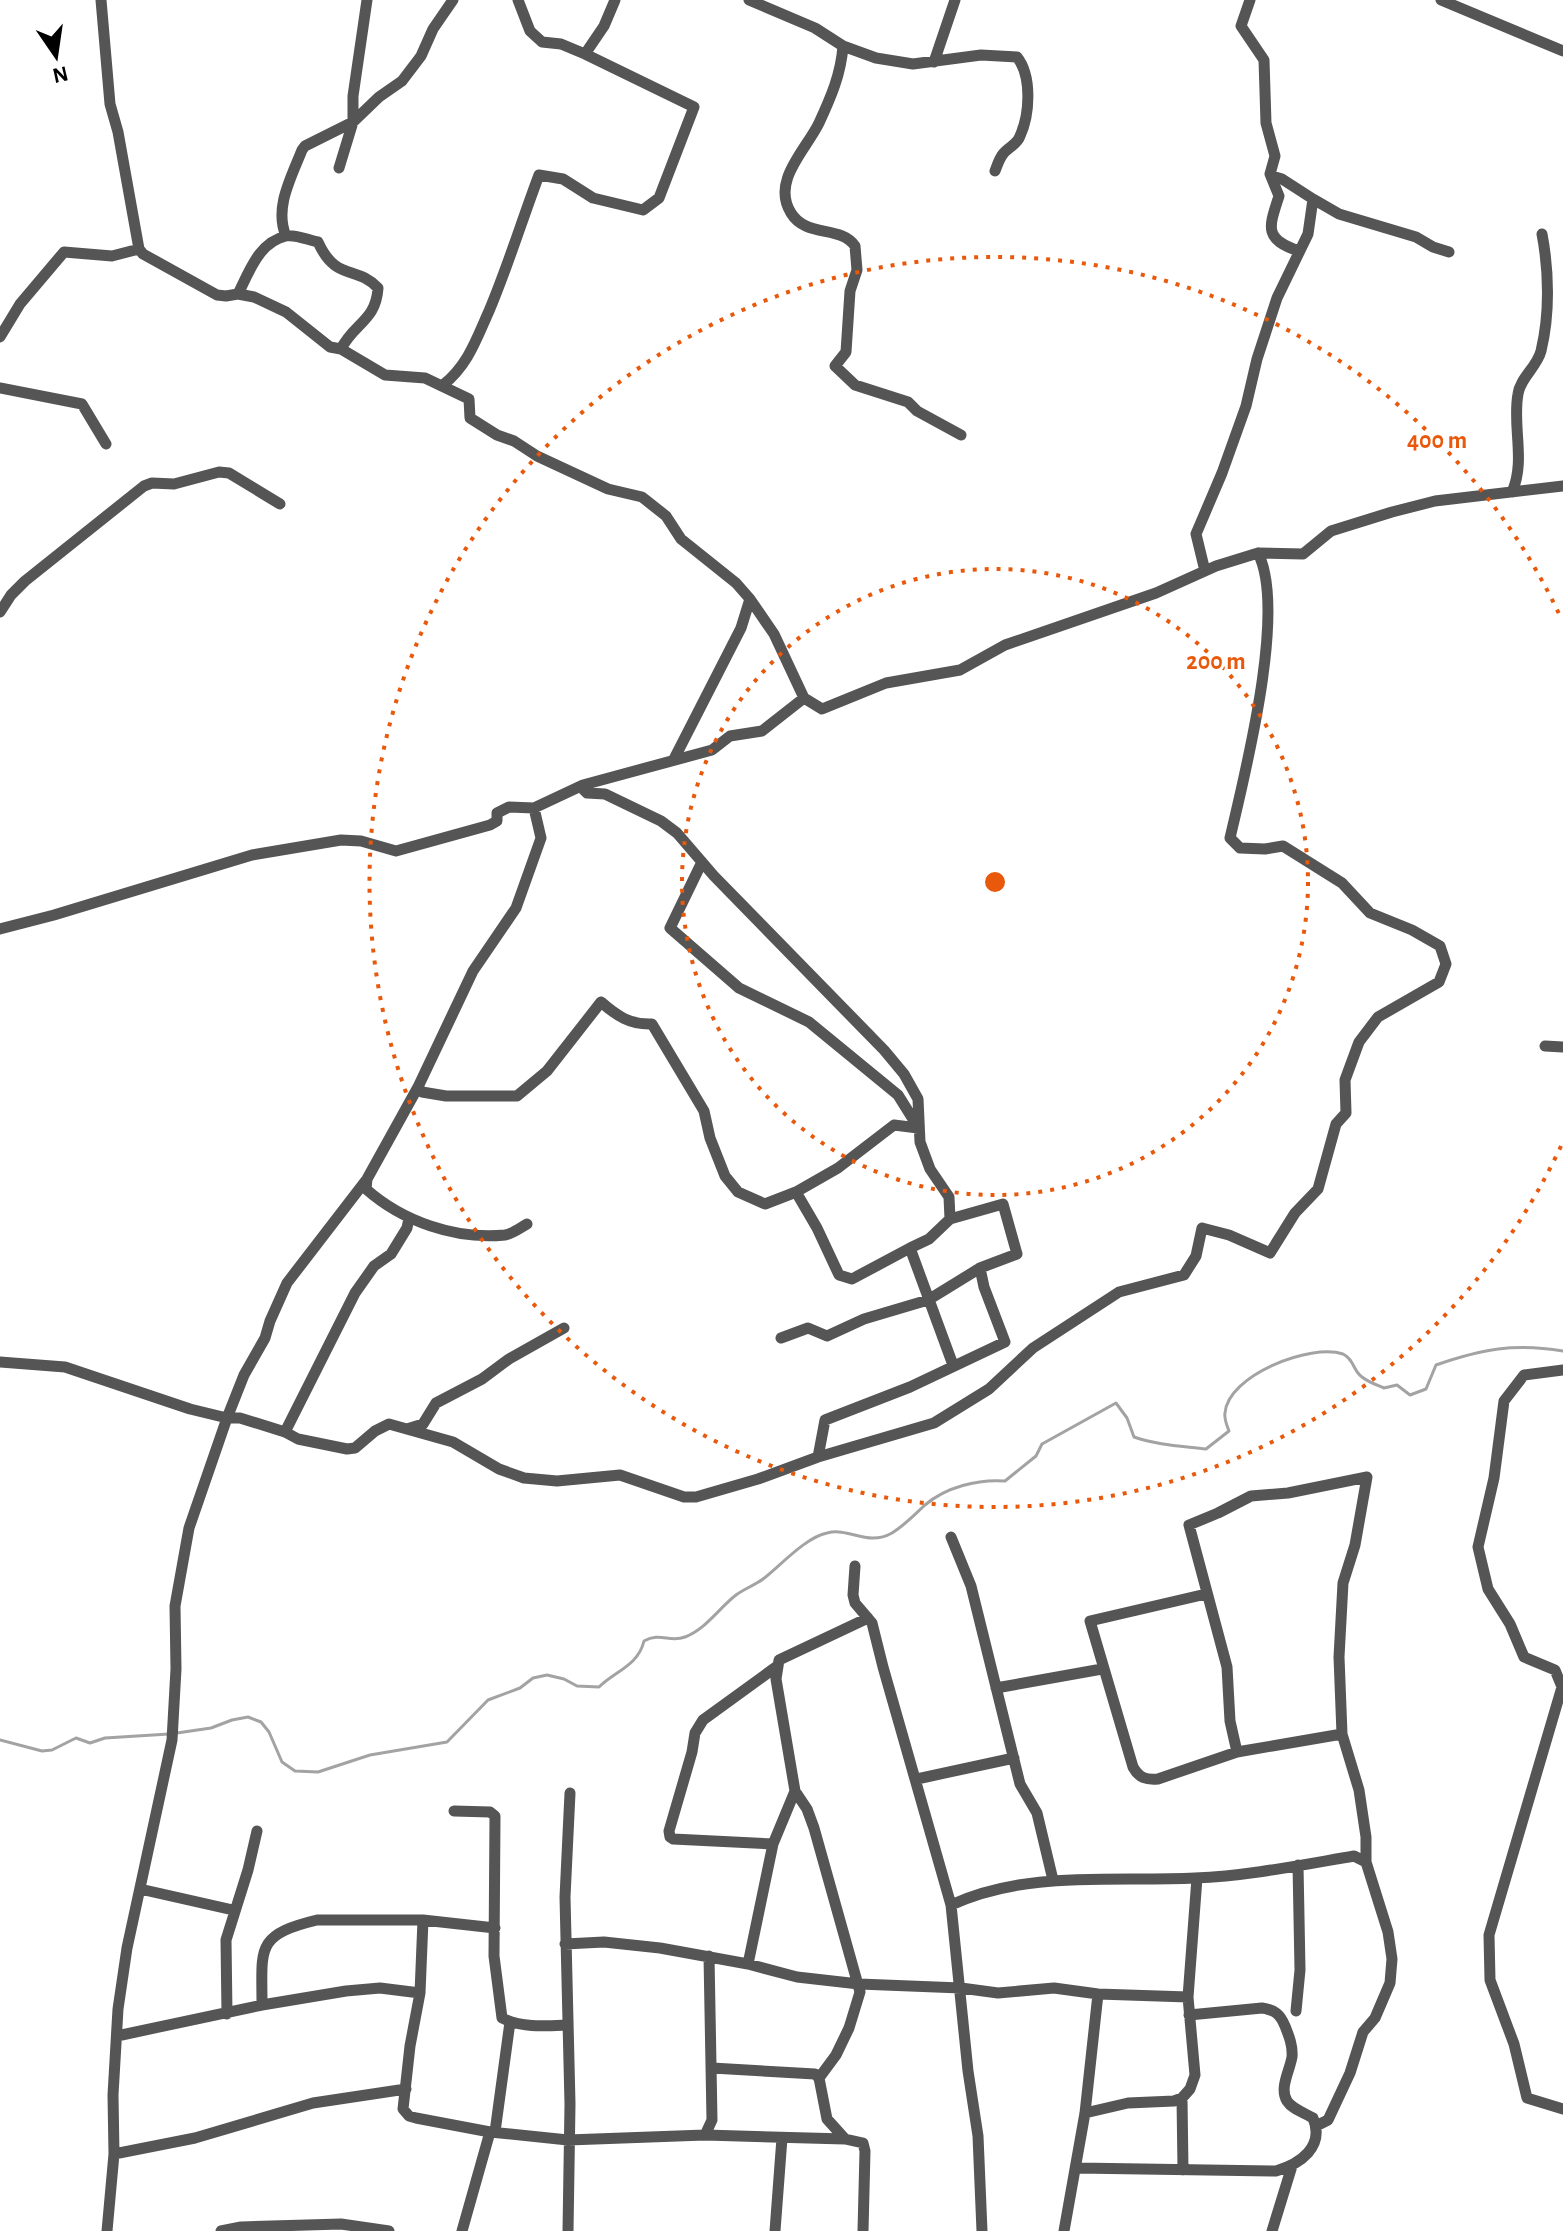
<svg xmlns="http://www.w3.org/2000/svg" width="1563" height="2231" font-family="'Alegreya Sans',sans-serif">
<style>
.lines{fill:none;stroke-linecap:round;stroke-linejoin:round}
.stream{stroke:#a3a3a3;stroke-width:3}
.street{stroke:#555;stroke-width:11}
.ring{fill:none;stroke:#e8590c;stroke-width:4;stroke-dasharray:4 8}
.centre{fill:#e8590c;stroke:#fff;stroke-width:4}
.ring-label{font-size:24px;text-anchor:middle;font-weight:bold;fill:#e8590c;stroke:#fff;stroke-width:6;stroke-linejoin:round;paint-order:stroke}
</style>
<rect width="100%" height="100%" fill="#fff"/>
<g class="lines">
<path class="stream" d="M177 1733 211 1728 232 1720 248 1717 261 1722 269 1732 282 1762 295 1771 318 1772 370 1755 447 1742 488 1700 520 1688 533 1678 547 1675 564 1679 577 1686 599 1687C615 1671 638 1666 644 1641 660 1632 670 1643 685 1637 706 1629 719 1608 736 1595 744 1589 755 1585 763 1579 780 1566 806 1537 827 1533 850 1527 867 1547 892 1533 905 1525 914 1515 925 1505 946 1487 978 1479 1005 1481L1036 1456 1042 1444 1116 1403 1127 1418 1134 1437C1157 1445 1182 1446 1206 1449L1229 1431C1227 1426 1224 1418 1225 1413 1228 1375 1311 1343 1343 1354 1354 1359 1353 1371 1362 1377 1368 1382 1377 1385 1384 1388L1397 1385 1410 1395 1426 1389 1436 1365C1482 1349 1514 1343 1563 1351
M0 1740 42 1751 52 1750 76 1738 90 1743 105 1738 169 1734"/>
<path class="street" d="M101 0 110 104 118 132 139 249 143 254 217 295 226 296 238 294 254 297 286 312 330 347 341 349 385 375 425 378 469 399 470 418 497 435 514 441 537 456 608 489 642 497 666 516 681 539 736 583 750 599 774 634 804 698 822 709 886 683 960 670 1005 645 1156 593 1216 566 1258 553 1303 554 1331 531 1392 512 1435 501 1563 486
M749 0 815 28 843 46 876 58 913 64 981 55 1017 57C1032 76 1030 114 1020 136 1017 145 1008 147 1003 154 999 159 997 166 995 171
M1250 0 1241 26 1264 60 1266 123 1275 156 1270 174 1279 196C1269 227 1263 239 1299 251
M1441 0 1563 51
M843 46C841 74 831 97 819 123 806 150 771 181 791 213 806 238 841 225 855 246L857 270 850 291 846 352 835 366 855 385 908 402 917 411 961 435
M585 54 604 26 615 0
M934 62 955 0
M339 168 353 122V96L367 0
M1313 199 1339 214 1416 237 1433 247 1449 252
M286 236C274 208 291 178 302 150L305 146 353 122 379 97 402 81 421 56 433 29 453 0
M238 294C249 272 259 242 286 236 295 234 308 240 318 242 336 282 357 265 378 288 376 321 354 323 341 349
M0 337 20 304 64 252 112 256 139 249
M443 385C468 365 476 340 489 311 508 266 522 220 539 175L563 179 593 198 643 210 659 198 694 107 585 54 561 44 542 42 530 31 518 0
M0 388 82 404 106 444
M1512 492C1526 461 1512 426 1518 394 1520 378 1537 367 1541 351 1550 314 1549 271 1542 234
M1205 571 1196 534 1222 473 1246 406 1257 359 1277 298 1308 234 1313 199 1282 179 1272 176
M0 612 11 595 25 581 144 486 152 483 174 484 219 472 229 473 280 504
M674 759 741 628 750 599
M702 862 670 928 739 988 809 1022 898 1095 918 1127
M0 929 54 915 252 855 341 840 361 841 396 851 490 825 497 821V813L509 807 534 808 583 785 712 750 730 736 762 731 804 698
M1545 1046 1563 1047
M418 1087 422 1092 446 1096H517L547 1071 601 1002C617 1016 630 1025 652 1024L704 1111 710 1138 725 1176 738 1192 765 1204 796 1192
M367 1179 366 1189C402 1221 455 1240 505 1235 512 1234 520 1228 527 1224
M950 1219 929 1239 910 1248 953 1365
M910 1248 852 1279 839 1275 817 1228 796 1192 838 1168 894 1125 918 1128
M781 1338 808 1328 827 1336 864 1319 928 1300 980 1268
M0 1362 65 1367 190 1409 227 1418H240L285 1432 298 1439 347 1449 355 1448 375 1431 389 1424 453 1442 499 1469 524 1478 557 1481 620 1475 684 1497H696L758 1479 818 1457 825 1420 910 1387 1005 1342 984 1287 980 1268 1017 1254 1003 1204 950 1219 949 1197 930 1169 920 1142 918 1099 904 1074 884 1050 714 876 677 833 661 821 605 794 587 793 582 788
M1563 1370 1524 1375 1504 1401 1494 1478 1478 1547 1488 1589 1510 1624 1524 1657 1555 1670 1562 1687 1489 1935 1490 1980 1514 2044 1527 2098 1563 2109
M410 1428 423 1424 436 1403 482 1379 509 1359 564 1328
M285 1432 355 1293 374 1266 391 1254 407 1228 409 1218
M818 1457 934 1423 989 1389 1033 1348 1119 1292 1184 1275 1196 1256 1202 1228 1229 1235 1270 1253 1295 1213 1318 1189 1336 1124 1346 1113 1345 1080 1359 1042 1378 1017 1439 982 1446 964 1440 946 1412 930 1370 913 1342 883 1283 846 1265 849 1240 848 1230 838C1245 773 1287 610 1258 553
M951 1537 971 1586 1020 1784 1037 1813 1053 1880
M855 1566 853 1595 855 1603 872 1623 883 1667 951 1905 968 2071 978 2136 982 2231
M1206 1594 1090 1621 1133 1767C1139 1778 1146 1780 1158 1779L1237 1752 1342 1734
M996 1688 1102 1669
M1237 1752 1230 1721 1227 1667 1189 1525 1218 1513 1251 1496 1288 1493 1367 1477 1355 1545 1343 1583 1339 1657 1342 1734 1359 1790 1366 1837V1862
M917 1779 1014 1758
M454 1811 490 1812 495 1816 494 1956 502 2018C521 2028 546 2026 566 2025
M773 1844 673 1839 670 1837 669 1831 692 1752 695 1733 703 1720 776 1667
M140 1889 233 1910
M951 1905C1027 1870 1113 1882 1195 1878 1247 1876 1301 1865 1354 1856L1366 1862 1388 1932 1392 1959 1390 1983 1375 2018 1363 2032 1350 2073 1328 2120 1316 2126
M423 1920 420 1993 410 2046 403 2109 409 2116 416 2118 490 2132 568 2140 705 2135 712 2120 709 1956
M565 1944 604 1942 660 1948 748 1964 797 1977 859 1984 961 1988 998 1993 1054 1988 1098 1994 1188 1997
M748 1964 773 1844 795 1791
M262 2005C262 1948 255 1935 317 1920H423L495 1928
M1296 2011 1300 1970 1298 1865
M227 2014 226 1940 248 1870 257 1831
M117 2036 262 2005 346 1991 380 1988 420 1993
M712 2068 815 2074 819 2078 827 2119 845 2139 863 2143 865 2151 863 2231
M819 2078 836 2055 849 2028 860 1992 814 1828 807 1809 795 1791 776 1679 779 1660 868 1618
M1182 2098 1183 2170
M1085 2113 1128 2103 1174 2101 1182 2098 1190 2089 1195 2075 1188 1997 1197 1878
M495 2132 510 2022
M705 2135 845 2139
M114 2154 195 2138 313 2103 406 2089
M1077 2168 1276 2171C1300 2164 1325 2147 1313 2118 1305 2113 1292 2109 1287 2101 1279 2088 1290 2070 1292 2057 1293 2046 1289 2036 1285 2026 1280 2014 1275 2010 1262 2008L1189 2015
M107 2231 114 2154 113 2095 118 2009 127 1948 172 1740 176 1669 175 1606 189 1528 227 1418 244 1375 265 1338 270 1321 287 1283 367 1179 418 1087 473 971 516 908 541 838 534 808
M221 2231 241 2227 341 2224 389 2231
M462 2231 490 2132
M568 2231 570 2104 565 1897 570 1793
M775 2231 782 2138
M1064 2231 1085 2113 1098 1994
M1272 2231 1292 2166"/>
</g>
<g class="ring">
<circle cx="995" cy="882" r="313"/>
<path d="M1561 1146A625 625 0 1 1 1561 618"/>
</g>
<circle cx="995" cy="882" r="12" class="centre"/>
<g class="ring-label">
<text x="1437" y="448">400 m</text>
<text x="1216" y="669">200 m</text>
</g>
<g transform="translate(56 56) rotate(167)" stroke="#ffffff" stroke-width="6" paint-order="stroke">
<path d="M0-6L14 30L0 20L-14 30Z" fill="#000000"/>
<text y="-12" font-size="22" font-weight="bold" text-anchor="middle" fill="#000000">N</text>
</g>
</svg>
